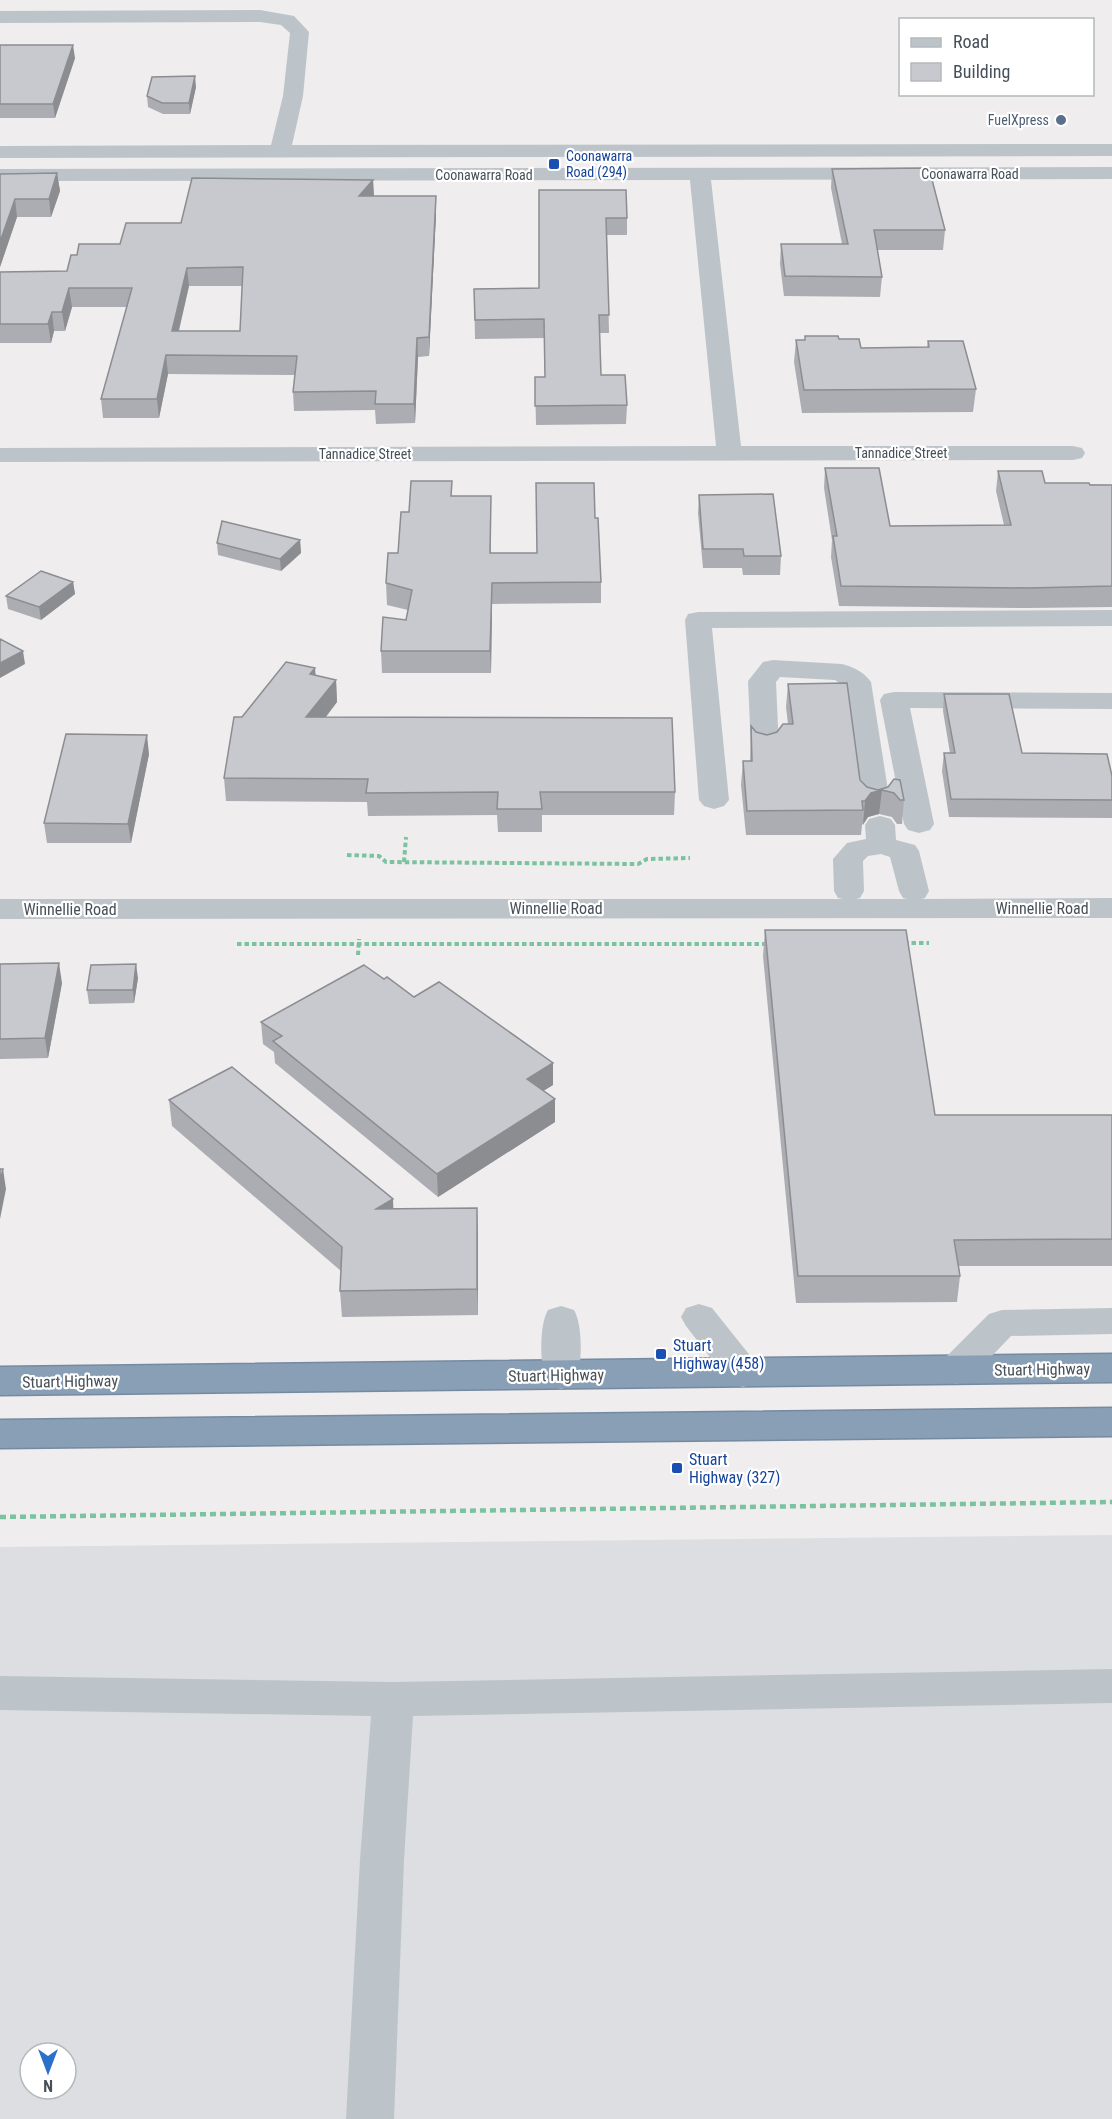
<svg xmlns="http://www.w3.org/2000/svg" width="1112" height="2119" font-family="'Roboto Condensed',sans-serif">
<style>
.airport{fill:#dcdee1;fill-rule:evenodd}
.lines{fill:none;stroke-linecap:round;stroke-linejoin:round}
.highway-casing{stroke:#758aa2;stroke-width:3}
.path-far1{stroke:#7bc3a0;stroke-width:4;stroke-dasharray:4.5 3;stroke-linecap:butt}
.path{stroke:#7bc3a0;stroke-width:4.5;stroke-dasharray:6 4;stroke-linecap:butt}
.minor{fill:#bcc4ca;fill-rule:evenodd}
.highway{fill:#899fb6;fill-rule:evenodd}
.wall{fill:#abadb2;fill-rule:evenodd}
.shaded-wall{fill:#8b8d91}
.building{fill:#c7c9cf;stroke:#8b8d91;stroke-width:1.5;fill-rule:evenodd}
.service-dot{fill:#5c6f8a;stroke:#fff;stroke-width:2}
.transit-dot{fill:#1a4fb4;stroke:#fff;stroke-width:2}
.labels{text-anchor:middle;stroke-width:4.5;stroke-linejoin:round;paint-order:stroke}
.far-service-label{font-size:14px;fill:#4e5e75;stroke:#fff;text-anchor:end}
.far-transit-label{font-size:14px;fill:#164399;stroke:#fff;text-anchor:start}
.far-street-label{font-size:14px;fill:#475058;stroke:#fff}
.street-label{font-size:16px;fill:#475058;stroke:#fff}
.transit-label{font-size:16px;fill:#164399;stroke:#fff;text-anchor:start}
</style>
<rect width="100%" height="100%" fill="#efeded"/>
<path class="airport" d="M1112 1535V2119H0V1547ZM30 2053H66V2089H30Z"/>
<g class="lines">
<defs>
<path id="highway" d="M1112 1354V1382L0 1395V1367Z
M1112 1408V1436L0 1448V1420Z"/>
</defs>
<use href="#highway" class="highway-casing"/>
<path class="path-far1" d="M347 855 379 856 386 862 638 864 647 859 690 858
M404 862 406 837
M904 943H929
M237 944H767
M358 955 359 939"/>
<path class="path" d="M0 1517 1112 1502"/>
<path class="minor" d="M260 10 294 16 309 32 303 96 292 145 1112 144V156L0 158V146L271 145 283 96 290 33 281 25 260 22 0 23V11Z
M1112 167V179L711 180 741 446H1073L1082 448 1085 453 1082 458 1073 460 0 462V448L716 446 690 180 0 181V169Z
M1112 610V626L712 628 729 800 724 806 714 809 704 806 699 800 685 620 688 614 698 612Z
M773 660 842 664C854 667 864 672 871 682L890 803 885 809 875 812 865 809 860 803 844 686 835 680 780 677 776 682 779 748 775 754 765 757 755 754 751 748 748 681 763 662Z
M894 692 1112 693V709L910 708 934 824 930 830 919 833 908 830 904 824 880 700 884 694Z
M880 816 891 819 895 825 896 840 915 845 919 851 929 891 925 898 921 899 1112 898V918L0 919V899H843L838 898 834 891 833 859 847 843 866 839 865 825 869 819ZM881 854 890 857 899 891 903 898 907 899H856L860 898 864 891 863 861 868 856Z
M699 1304 712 1308 756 1363 762 1373 756 1383 743 1387 730 1383 686 1326 681 1317 686 1308Z
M561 1306 574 1310C583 1325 583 1369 574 1385L561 1389 548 1385C539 1369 539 1325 548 1310Z
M1112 1308V1334L1011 1336 969 1380 956 1384 943 1380 937 1370 943 1360 989 1314 1002 1310Z
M1112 1669V1703L413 1716 404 1860 394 2119H346L360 1860 371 1716 0 1710V1676L393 1682Z"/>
<use href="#highway" class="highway"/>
</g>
<path class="wall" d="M0 45 75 58 55 118H0Z
M196 87 190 114H163L148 107 147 96Z
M832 169 945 230 943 250H877L882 277 880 297 784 296 780 264 781 244H842L831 188Z
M57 173 60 191 51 217H17L0 267V174Z
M373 180 374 196 436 214 429 356 418 357 415 423 376 424 375 410 294 411 293 392 295 375 168 374 159 418H103L101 399 127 307H72L65 331H54L51 343H0V272L67 271 77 255 120 244 181 223ZM189 286H242L240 331H179Z
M539 190 627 218V235H607L609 333H599L601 375 627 405 626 424 536 425 535 377H545L544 338 475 339 474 289 539 288Z
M805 336 839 339 861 348 927 347 928 341 976 389 973 412 802 413 794 362 796 340H805Z
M825 468 890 526 1004 525 996 491 998 471 1045 483 1112 485V607L1027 608 839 606 831 557 832 540 824 488Z
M699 495 781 556 780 575H743L742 568H703L698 513Z
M452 496 491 517V553H537L595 518 601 582V603L492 604 491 673H382L381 651 406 620 408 610 387 605 386 583 398 553 409 512Z
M300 540 301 553 281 571 218 555 217 543Z
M73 582 75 594 41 620 8 609 6 596Z
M316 676 336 680 337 702 326 717 675 792 674 815H542V832H498L497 815 368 816 367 802 226 801 224 778 242 717Z
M788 684 860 780 867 787 878 790 888 787 904 800 902 824H897L892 817 879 814 868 817 862 825 861 835H746L741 785 743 761H750L751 726 756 732 767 735 777 732 788 724 786 707Z
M944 694 1022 753 1112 776V818L949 817 942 771 944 753H950L943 711Z
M149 754 131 843H47L44 823Z
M765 930 935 1115H1112V1266H959L960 1276 957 1302 796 1303 763 956Z
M0 964 62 983 48 1058 0 1059Z
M138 978 134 1003 89 1004 87 990Z
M384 979 414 997 553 1063V1085L543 1091 555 1099V1122L438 1197 275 1063 274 1052 263 1044 261 1022Z
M169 1100 393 1199V1209L477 1208 478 1315 342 1317 340 1291 341 1271 172 1126Z"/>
<path class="shaded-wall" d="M73 45 75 58 55 118 53 104Z
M195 76 196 87 190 114 189 103Z
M57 173 60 191 51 217 49 199Z
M373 180 374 198 359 196Z
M436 196V214L429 356V337Z
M15 199 17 217 0 267V242Z
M187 268 189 286 174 350 172 331Z
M69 288 72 307 65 331 62 312Z
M52 312 54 331 51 343 48 324Z
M417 338 418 357 415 423 414 404Z
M166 355 168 374 159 418 157 399Z
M300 540 301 553 281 571 280 559Z
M73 582 75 594 41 620 39 607Z
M492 583V604L491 673 490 651Z
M23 651 25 664 0 678V663Z
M315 668 317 690 310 674Z
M336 680 337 702 308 740 306 717Z
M147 735 149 754 131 843 128 824Z
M882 790 879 814 868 817 863 825 865 801 871 793Z
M59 963 62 983 48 1058 45 1038Z
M136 964 138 978 134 1003 133 990Z
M553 1063V1085L527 1101V1079Z
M555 1099V1122L438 1197 437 1174Z
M3 1169 6 1189 0 1219V1181Z
M393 1199 394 1225 376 1209Z
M477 1208 478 1234V1315L477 1289Z"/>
<path class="building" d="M0 45H73L53 104H0Z
M195 76 189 103H162L147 96 152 77Z
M929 168 945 230H874L882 277 785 276 781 244H848L832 169Z
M57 173 49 199H15L0 242V174Z
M192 178 373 180 359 196H436L429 337 417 338 414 404H375L376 391 293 392 297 356 166 355 157 399H101L132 288H69L62 312H52L48 324H0V272L67 271 71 255H77L79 244H120L126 223H181ZM243 267 240 331H172L187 268Z
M539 190H626L627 218H606L609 315H599L601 375H625L627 405 535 406V377H545L544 319 475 320 474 289 539 288Z
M805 336H838L839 339H859L861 348 929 347 928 341H963L976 389 804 390 796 340H805Z
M825 468H879L890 526 1011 525 998 471H1042L1045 483H1089L1090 485H1112V586L1029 588 841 586 833 536H837Z
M411 481H452L451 496H491L490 553H537L536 483H594L595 518H598L601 582 492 583 490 651H381L383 617 406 620 412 590 386 583 388 553H398L401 512H409Z
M773 494 781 556H744L743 549H703L699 495Z
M222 521 300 540 280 559 217 543Z
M41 571 73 582 39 607 6 596Z
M0 639 23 651 0 663Z
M286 662 315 668 310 674 336 680 306 717 672 718 675 792H540L542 809H497L498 792 366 793 368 779 224 778 234 717H242Z
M847 683 860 780 867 787 878 790 888 787 894 779 900 780 904 800H900L894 793 882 790 871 793 865 801H862L863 810 747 811 743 761H752L751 726 756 732 767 735 777 732 783 724H793L788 684Z
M944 694H1009L1022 753 1107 754 1112 776V800L951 799 944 753H955Z
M66 734 147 735 128 824 44 823Z
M765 930H906L935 1115H1112V1239L954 1240 960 1276H798Z
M59 963 45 1038 0 1039V964Z
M136 964 133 990H87L91 965Z
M364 965 384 979 387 977 414 997 439 982 553 1063 527 1079 555 1099 437 1174 273 1041 282 1036 261 1022Z
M232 1067 393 1199 376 1209 477 1208V1289L340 1291 342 1247 169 1100Z
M0 1169H3L0 1181Z"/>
<circle class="service-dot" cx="1061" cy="120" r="6"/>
<g class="transit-dot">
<rect x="548" y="158" width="12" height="12" rx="3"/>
<rect x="655" y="1348" width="12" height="12" rx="3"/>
<rect x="671" y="1462" width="12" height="12" rx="3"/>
</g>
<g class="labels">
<g class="far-service-label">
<text x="1049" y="125">FuelXpress</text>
</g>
<g class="far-transit-label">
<text x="566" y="161">Coonawarra<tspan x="566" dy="16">Road (294)</tspan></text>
</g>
<g class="far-street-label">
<text x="970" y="179">Coonawarra Road</text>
<text x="484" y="180">Coonawarra Road</text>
<text x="901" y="458">Tannadice Street</text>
<text x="365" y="459">Tannadice Street</text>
</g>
<g class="street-label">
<text x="556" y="914">Winnellie Road</text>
<text x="1042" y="914">Winnellie Road</text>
<text x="70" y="915">Winnellie Road</text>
<text transform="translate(1042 1369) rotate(-1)" y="6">Stuart Highway</text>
<text transform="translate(556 1375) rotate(-1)" y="6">Stuart Highway</text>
<text transform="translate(70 1381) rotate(-1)" y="6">Stuart Highway</text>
</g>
<g class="transit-label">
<text x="673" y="1351">Stuart<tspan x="673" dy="18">Highway (458)</tspan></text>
<text x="689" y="1465">Stuart<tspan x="689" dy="18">Highway (327)</tspan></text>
</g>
</g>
<rect x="899" y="18" width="195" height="78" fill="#ffffff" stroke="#b5b9bc" stroke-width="1.5"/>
<rect x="911" y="38" width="30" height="9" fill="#bcc4ca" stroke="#b5b9bc" stroke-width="1.5"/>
<text x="953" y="48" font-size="18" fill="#475058">Road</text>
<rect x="911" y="63" width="30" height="18" fill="#c7c9cf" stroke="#b5b9bc" stroke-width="1.5"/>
<text x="953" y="78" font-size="18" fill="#475058">Building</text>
<g transform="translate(48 2071) rotate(180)"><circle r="28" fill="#ffffff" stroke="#b5b9bc" stroke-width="1.5"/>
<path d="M0-4.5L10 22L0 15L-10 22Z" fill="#2c71c9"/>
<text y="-9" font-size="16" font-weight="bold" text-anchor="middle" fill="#475058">N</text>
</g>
</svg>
